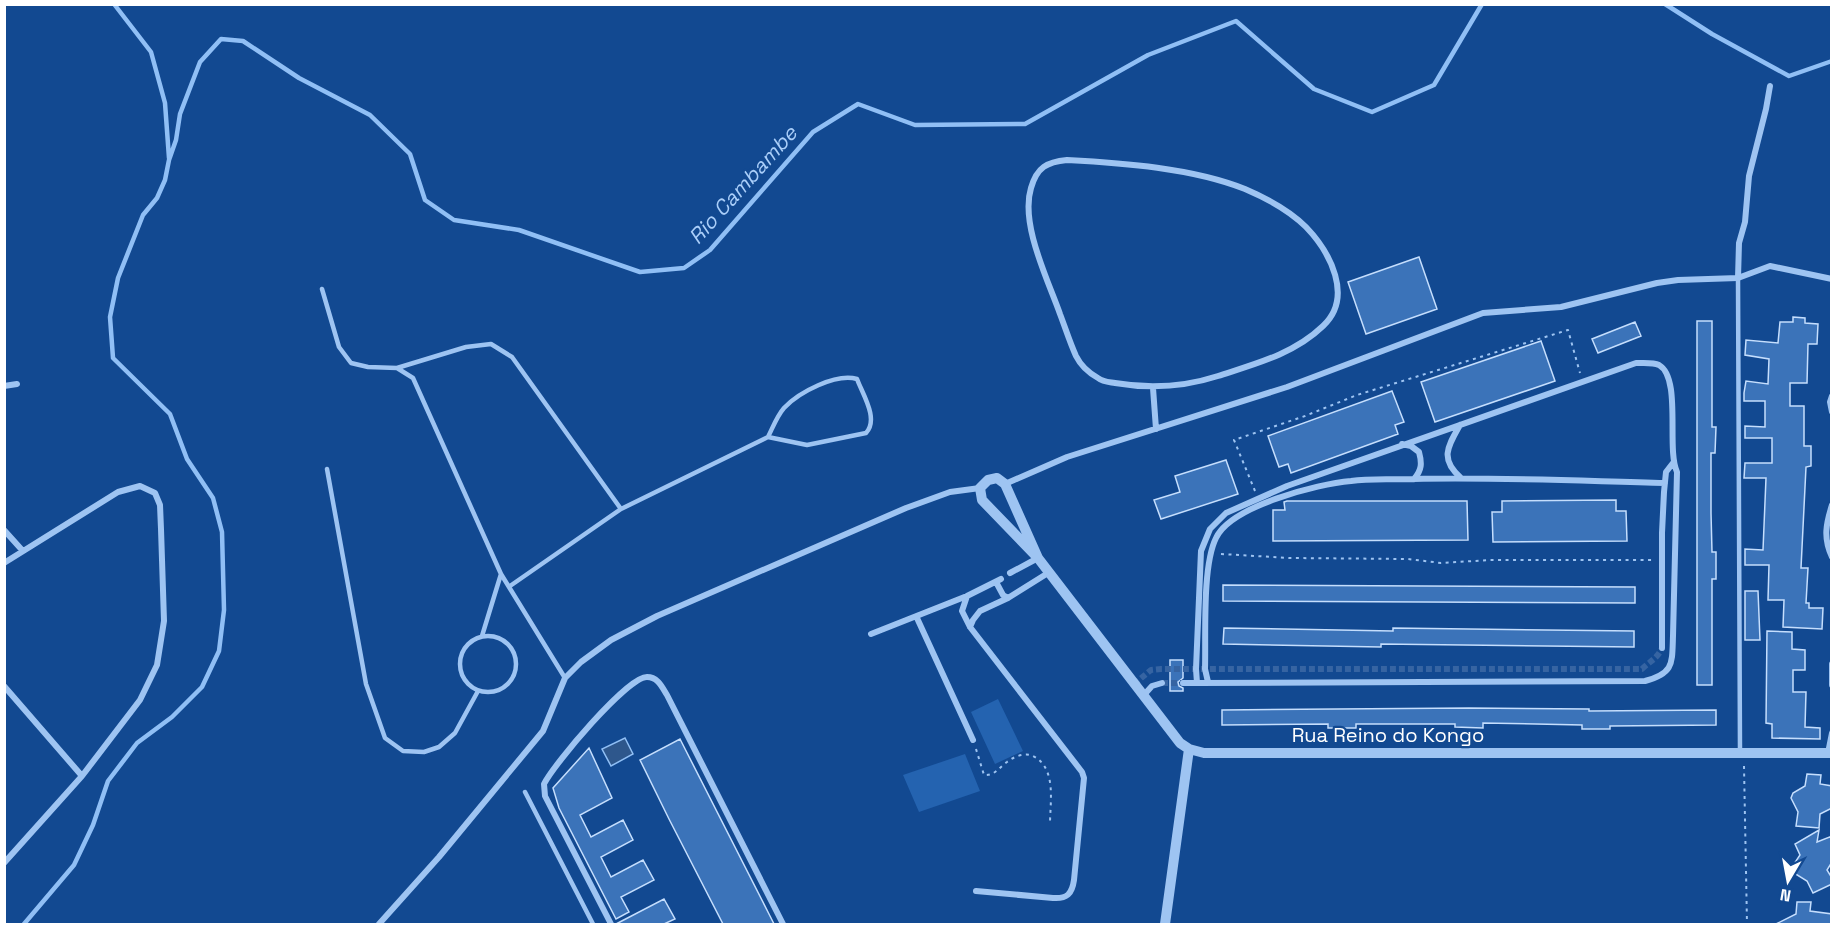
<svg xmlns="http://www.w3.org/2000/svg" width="1836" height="929" font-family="'Space Grotesk',sans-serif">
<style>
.green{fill:#2463b0}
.water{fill:#2e578c;stroke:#90bff5;stroke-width:1.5}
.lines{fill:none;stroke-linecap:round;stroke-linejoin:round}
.stream{stroke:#90bff5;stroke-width:4.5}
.building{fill:#3b73b9;stroke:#c5defd;stroke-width:1.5}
.minor-tunnel{stroke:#3664a2;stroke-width:6;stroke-dasharray:6 3;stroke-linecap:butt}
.path{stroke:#9ec4f2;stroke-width:2;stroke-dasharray:3 4.5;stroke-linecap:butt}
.service{stroke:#9ec4f2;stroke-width:4.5}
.minor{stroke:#9ec4f2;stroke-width:6}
.tertiary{stroke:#9ec4f2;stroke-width:10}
.labels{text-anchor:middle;stroke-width:4.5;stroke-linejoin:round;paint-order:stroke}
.street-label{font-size:20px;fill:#fff;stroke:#124991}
.water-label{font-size:21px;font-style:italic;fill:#aacef9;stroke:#124991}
</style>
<rect width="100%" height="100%" fill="#124991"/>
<path class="green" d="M998 699 1023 751 995 764 971 712Z
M965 754 980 791 919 812 903 775Z"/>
<path class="water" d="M625 738 633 754 611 766 602 749Z"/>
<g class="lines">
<path class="stream" d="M114 4 151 52 165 103 169 158
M1665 4 1712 34 1789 76 1832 61
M24 924 74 865 93 825 108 781 137 743 172 717 202 687 219 651 224 610 222 532 213 498 187 459 170 414 113 358 110 317 118 278 143 215 157 198 165 180 169 160 176 140 180 114 200 62 221 39 243 41 299 78 370 115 410 154 425 200 454 220 519 230 640 272 684 268 710 250 813 132 858 104 915 125 1025 124 1148 55 1236 21 1314 89 1372 112 1434 85 1482 4"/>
</g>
<path class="building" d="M1419 257 1437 309 1366 334 1348 282Z
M1793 317 1805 318V323L1818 324 1817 344H1808L1807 383H1790V406H1804V446H1811V466L1806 467 1801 568H1808L1806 603H1809V608H1823L1822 629 1783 627 1784 600H1768L1769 565H1745V549L1763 550 1766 478H1744L1745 463H1772V438H1745V426L1765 427V401H1744V393L1746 381 1768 384 1769 359 1745 355 1746 340 1778 343 1780 322H1793Z
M1697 321H1712V427H1716L1715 453H1711V513L1712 552H1716V579H1712V685H1697Z
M1635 322 1641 336 1598 353 1592 339Z
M1541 341 1555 381 1435 422 1421 382Z
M1392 391 1404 422 1395 425 1398 434 1291 473 1288 464 1279 467 1268 436Z
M1226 460 1238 494 1161 519 1154 500 1180 492 1175 476Z
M1616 500V511H1626L1627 541 1493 542 1492 512H1502V501Z
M1287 501H1467L1468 540 1273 541V510H1285L1284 502Z
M1223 585 1635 587V603L1223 601Z
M1745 591H1758L1760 640H1745Z
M1224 628 1339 630 1393 631V628L1634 631V647L1381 644V647L1223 644Z
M1767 631 1792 632V649L1805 650V670H1793V692H1806L1805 727 1820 728V739L1772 738V724L1766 723Z
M1170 660H1183V678L1178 682 1179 686 1183 688V691H1170Z
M1469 708 1589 709V711L1716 710V725L1610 726V729H1582V725L1483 723V728L1455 727V724H1356V728H1328V724L1222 725V710Z
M680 739 770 916 774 924H723L669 819 640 760Z
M589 748 612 798 580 815 591 837 623 820 633 840 601 857 611 877 643 860 654 880 621 897 629 912 616 919 559 808 553 788Z
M1807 774 1821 775 1820 784 1832 786V808L1820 814 1819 828 1796 826 1798 812 1791 798 1793 793 1805 786Z
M1819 830 1817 842 1832 836V862L1827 870 1832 878V884L1813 893 1807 881 1794 873 1792 867 1800 855 1795 844Z
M664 899 675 919 664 924H616Z
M1797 902H1811L1810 911 1832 914V924H1776L1796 914Z"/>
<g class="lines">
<path class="minor-tunnel" d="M1162 683H1183
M1134 684 1151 670 1161 669H1642C1649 662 1658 658 1662 648"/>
<path class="path" d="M1255 491 1234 440 1305 416 1357 395 1568 330 1580 373
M1221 554 1290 558 1408 559 1441 563 1490 560H1653
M976 749 984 775C994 776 999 768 1007 762 1013 757 1025 752 1033 756 1057 768 1050 802 1050 824
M1744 766 1747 924"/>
<path class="service" d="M1738 278 1740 753
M322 289 339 347 351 363 368 367 397 368 413 378 501 574 565 678
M397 368 466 347 491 344 512 357 621 509
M327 469 366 684 385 738 403 751 424 752 439 747 455 733 478 691
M510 586 621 509 768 437C773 427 777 416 784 408 799 392 836 373 857 379 863 395 879 419 866 433L807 445 768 437
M460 664a28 28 0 1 1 56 0a28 28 0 1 1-56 0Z
M482 636 501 574
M525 792 593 924"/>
<path class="minor" d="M1067 160C1123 163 1192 168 1245 189 1266 198 1289 210 1306 227 1330 252 1354 297 1323 326 1294 354 1255 364 1218 376 1184 387 1150 389 1115 383 1109 382 1103 382 1098 378 1089 373 1081 366 1076 356 1070 343 1065 327 1060 314 1048 280 1020 224 1031 188 1037 167 1047 162 1067 160Z
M1738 278 1739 243 1745 222 1749 176 1766 109 1770 86
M4 386 17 384
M1153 388 1156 429
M1832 396 1830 402 1832 412
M1460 425C1448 446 1439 459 1461 478
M1402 444 1411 446 1419 452C1422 463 1422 470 1414 479
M1005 484 1067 457 1287 387 1483 313 1561 307 1657 283 1678 280 1738 278 1770 266 1832 279
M1832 505C1826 524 1823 538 1832 557
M4 530 22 550
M4 563 118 492 140 486 155 493 160 505 161 529 164 621 157 665 140 700 82 776 4 863
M1010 573 1038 558
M996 582 1003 595 1008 598
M967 596 962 611 970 627 1082 772 1084 778 1074 880C1072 894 1067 899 1053 898L976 891
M917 618 973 740
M970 627 973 620 980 611 1008 598 1048 573
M871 634 967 596 1001 579
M1662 648V533L1664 492 1666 472 1673 463
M1832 664V685
M1208 682 1205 669C1206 636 1202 566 1216 538 1231 506 1317 484 1351 481 1371 478 1393 480 1414 479 1498 477 1581 481 1665 483
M1183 683H1197L1645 681C1674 673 1672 664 1673 636L1677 472C1666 449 1682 378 1659 365 1653 362 1643 363 1636 363L1287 486 1226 513 1210 529 1201 551 1196 669 1197 683
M4 686 82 776
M1143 696 1152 686 1162 683
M1828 753 1832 733
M379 924 439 857 543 731 565 678 581 662 611 640 657 616 906 508 950 492 980 488
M611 924 545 796 544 784C554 764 627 677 647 677 658 677 662 687 667 695L783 924"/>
<path class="tertiary" d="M1038 558 1005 484 997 478 988 480 980 488 982 500 1038 558 1180 743 1189 749 1204 753H1832
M1165 924 1189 749"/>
</g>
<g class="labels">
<g class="street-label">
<text x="1388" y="742">Rua Reino do Kongo</text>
</g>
<g class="water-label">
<text transform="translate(743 185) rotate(-48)" y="7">Rio Cambambe</text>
</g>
</g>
<rect width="1836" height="929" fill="none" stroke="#ffffff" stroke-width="12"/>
<g transform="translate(1788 881) rotate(190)" stroke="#124991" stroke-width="4.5" paint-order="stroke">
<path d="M0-4.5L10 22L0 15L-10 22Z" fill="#ffffff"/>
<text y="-9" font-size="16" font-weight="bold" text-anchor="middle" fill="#ffffff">N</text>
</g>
</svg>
